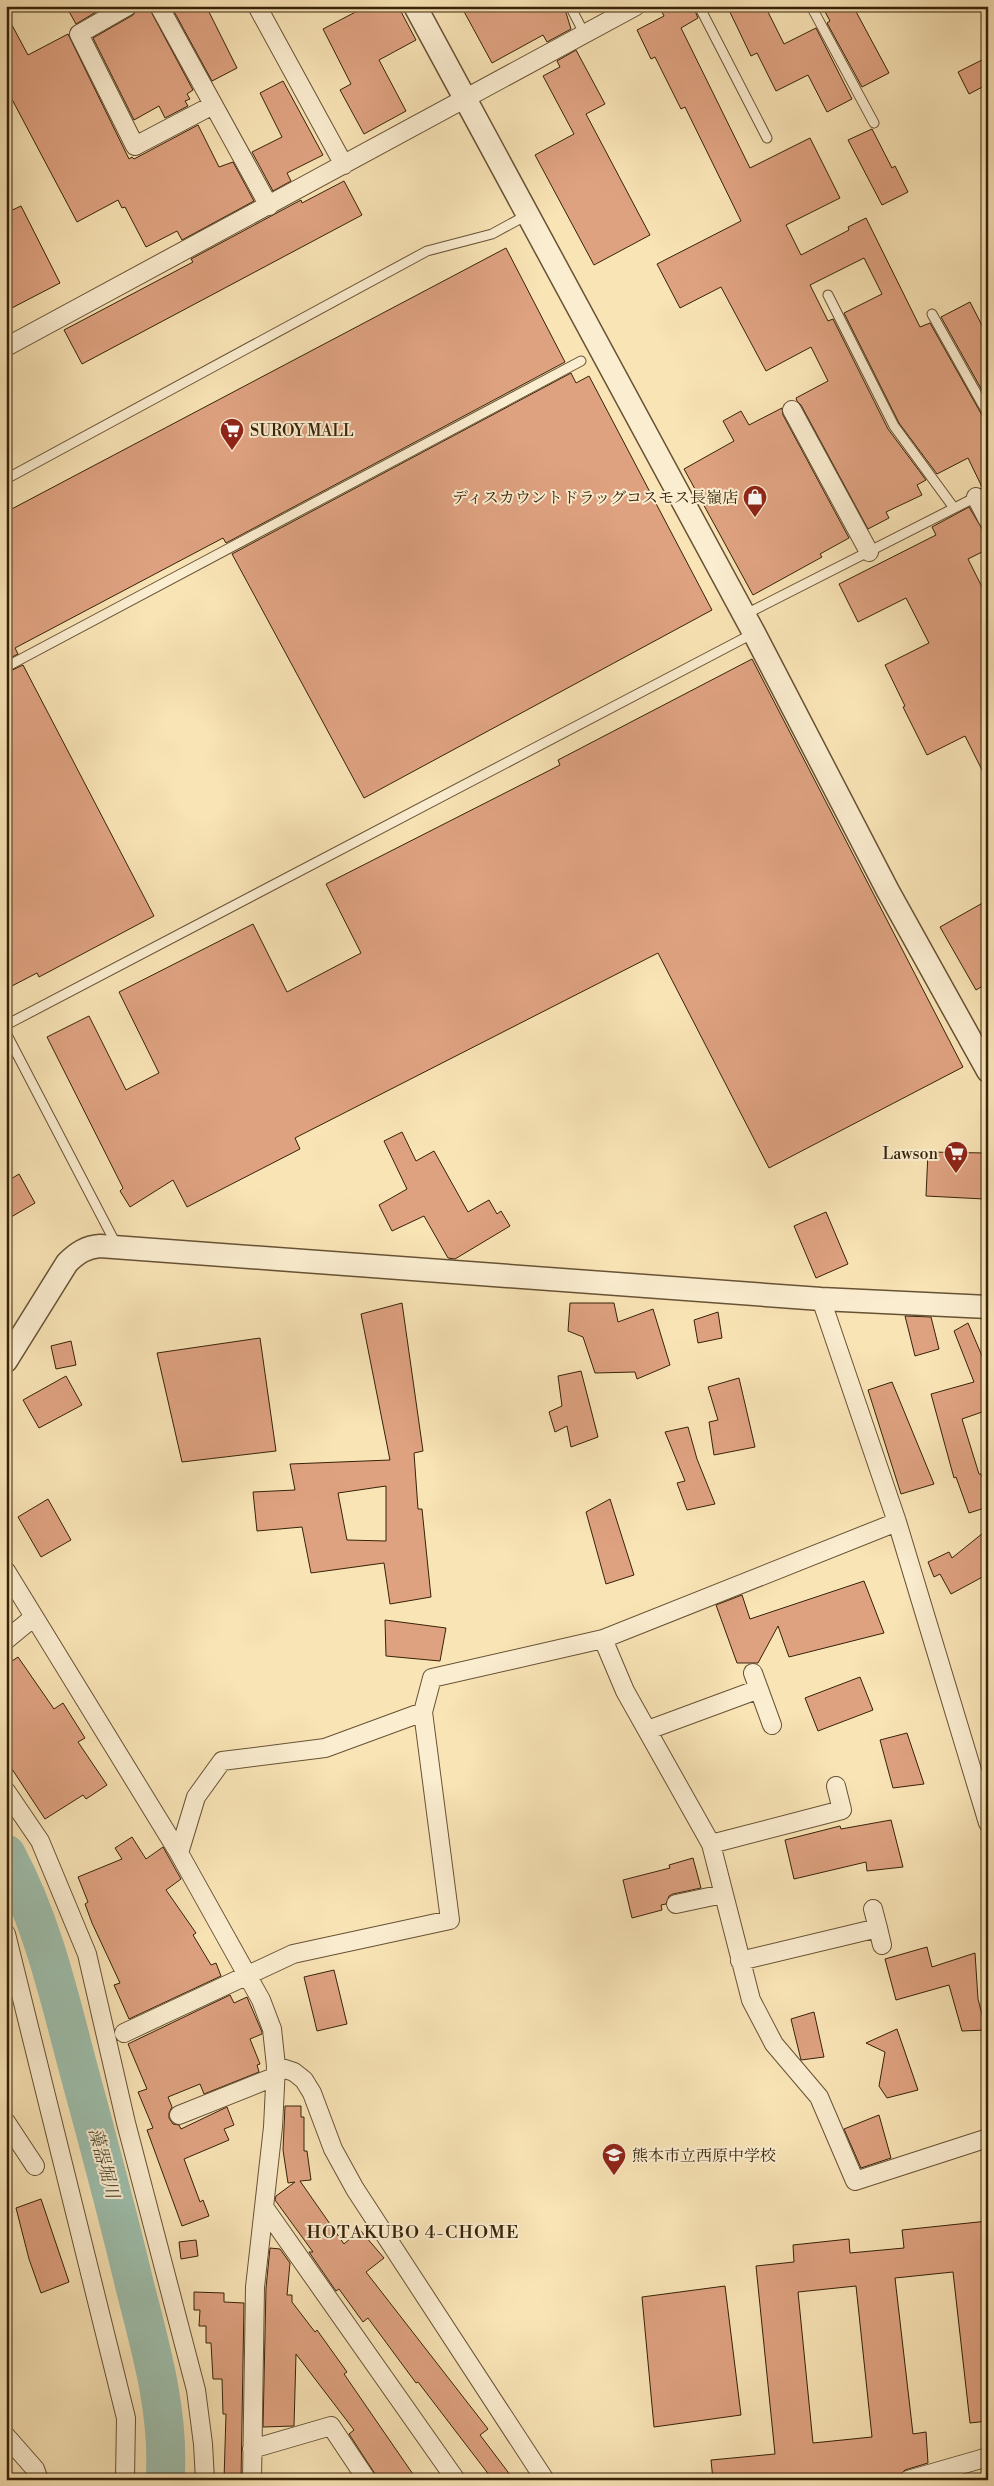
<svg xmlns="http://www.w3.org/2000/svg" width="994" height="2486" font-family="'Libre Bodoni','Noto Serif JP',serif">
<style>
.lines{fill:none;stroke-linecap:round;stroke-linejoin:round}
.river{stroke:#9ebfad;stroke-width:39}
.building{fill:#dfa281;stroke:#362208;fill-rule:evenodd}
.service-casing{stroke:#675234;stroke-width:11}
.minor-casing{stroke:#675234;stroke-width:20}
.tertiary-casing{stroke:#675234;stroke-width:25}
.service{stroke:#fbedd0;stroke-width:9}
.minor{stroke:#fbedd0;stroke-width:18}
.tertiary{stroke:#fbedd0;stroke-width:22}
.labels{text-anchor:middle;stroke-width:4;stroke-linejoin:round;paint-order:stroke}
.poi-label{font-size:16px;fill:#362208;stroke:#fbedd0;text-anchor:start}
.water-label{font-size:18px;font-style:italic;fill:#55513a;stroke:#fbedd0}
.neighbourhood-label{font-size:18px;letter-spacing:1px;fill:#362208;stroke:#fbedd0}
</style>
<rect width="100%" height="100%" fill="#f9e4b6"/>
<filter id="stains"><feTurbulence type="fractalNoise" baseFrequency=".004" numOctaves="4"/><feColorMatrix values="0 0 0 0 .2 0 0 0 0 .09 0 0 0 0 .02 0 0 0 .5 -.17"/></filter>
<radialGradient id="worn" r=".72"><stop offset=".6" stop-color="#630" stop-opacity="0"/><stop offset="1" stop-color="#630" stop-opacity=".3"/></radialGradient>
<g class="lines">
<path class="river" d="M6 1854C47 1930 63 2015 86 2097 103 2160 120 2223 135 2287 151 2349 170 2415 165 2480"/>
</g>
<path class="building" d="M66 6H106L76 24Z
M139 6H148L193 90 187 94 190 99 185 101 188 106 165 118 159 106 134 120 93 38 133 15Z
M171 6H206L237 68 212 81Z
M367 6H398L416 40 379 60 406 111 364 134 340 90 351 84 323 29Z
M461 6H564L571 29 547 42 543 35 492 63Z
M659 6H693L698 18 681 28 750 168 810 138 840 198 786 225 801 255 849 230 848 227 866 218 920 327 930 323 983 417 988 420V485L982 487 968 458 937 474 899 423 844 313 882 294 864 258 810 285 828 321 833 319 888 429 926 480 917 485 922 495 886 512 889 518 868 529 801 405 797 401 796 398 828 381 811 347 766 371 721 287 680 308 657 264 741 221 685 107 681 109 655 57 651 59 637 30 664 16Z
M727 6H765L784 44 816 28 852 99 827 112 808 75 776 91 757 53 751 56Z
M822 6H853L889 73 862 87 827 23 830 21Z
M6 14 28 55 68 34 129 159 132 157 134 159 198 125 219 167 233 162 254 201 182 240 177 231 146 247 125 207 122 208 118 200 77 222 6 88Z
M576 50 605 104 586 114 650 235 594 265 535 155 574 134 543 76 560 67 557 61Z
M988 57V84L969 94 958 72Z
M283 81 323 155 287 173 291 181 273 191 252 152 282 137 260 93Z
M872 129 892 168 895 166 908 192 882 205 848 140Z
M344 181 362 215 82 364 64 330 193 262 191 259 301 200 302 203Z
M21 206 60 283 6 311V213Z
M506 248 565 362 226 543 223 538 15 648 18 654 6 660V512Z
M970 302 988 337V401L941 317Z
M571 373 576 383 589 376 712 610 364 798 232 554Z
M782 408 783 415 849 538 820 554 822 557 753 595 684 469 734 441 723 421 741 411 749 425Z
M969 507 988 539V549L968 559 988 599V782L965 736 927 755 903 707 905 706 885 665 929 643 906 598 858 622 839 584 936 535 932 527Z
M752 659 963 1067 769 1168 658 953 295 1138 300 1149 187 1207 173 1180 130 1207 120 1191 123 1188 47 1037 89 1016 126 1090 159 1073 119 992 253 924 287 992 361 953 326 884 560 765 558 760Z
M23 665 154 916 39 977 37 973 6 989V673Z
M988 900V983L976 990 940 927Z
M402 1132 416 1161 434 1151 468 1212 489 1200 497 1214 501 1211 510 1226 455 1259 448 1258 424 1216 392 1231 379 1205 407 1189 384 1141Z
M928 1152 986 1153 984 1199 926 1196Z
M19 1174 35 1203 6 1220V1182Z
M826 1212 848 1264 816 1278 794 1226Z
M402 1303 423 1451 414 1453 418 1509H422L431 1597 390 1604 384 1563 311 1573 302 1527 257 1531 253 1492 295 1490 290 1464 390 1460 361 1314ZM386 1486V1541L347 1540 338 1493Z
M570 1303H614L618 1322 653 1309 670 1365 637 1379 635 1372 595 1373 583 1337 568 1331Z
M718 1312 722 1338 698 1343 694 1320Z
M905 1316 931 1317 939 1349 915 1356Z
M968 1323 988 1370V1414L985 1411 962 1419 979 1474H981L988 1492V1507L969 1513 956 1477 954 1478 931 1394 974 1382 954 1331Z
M260 1338 276 1451 182 1462 157 1353Z
M71 1341 76 1365 56 1369 51 1346Z
M581 1371 598 1437 571 1447 567 1426 555 1432 549 1412 562 1406 558 1376Z
M66 1376 82 1405 39 1428 23 1400Z
M739 1378 755 1447 714 1455 709 1422 718 1420 708 1387Z
M892 1382 934 1484 901 1494 868 1390Z
M688 1427 697 1459 715 1504 687 1510 677 1483 685 1481 665 1432Z
M48 1499 71 1540 41 1557 18 1517Z
M610 1499 634 1575 606 1584 586 1512Z
M988 1529V1574L951 1594 940 1574 934 1577 928 1562 949 1552 952 1558Z
M864 1581 884 1633 789 1657 778 1626 758 1663H737L716 1605 742 1595 750 1619Z
M385 1620 446 1628 440 1661 386 1656Z
M18 1657 54 1709 63 1703 85 1738 78 1742 107 1785 86 1799 83 1795 45 1819 6 1760V1665Z
M860 1677 873 1710 818 1731 805 1698Z
M907 1733 924 1784 893 1788 880 1740Z
M891 1820 903 1867 867 1871 866 1862 794 1879 785 1840 840 1826 841 1829Z
M132 1837 146 1859 163 1847 181 1879 166 1890 196 1933 193 1935 211 1965 216 1963 221 1976 129 2019 114 1985 120 1983 92 1923 85 1904 88 1902 78 1877 122 1859 115 1848Z
M693 1858 701 1888 673 1894 669 1896 666 1904 661 1905 662 1910 632 1918 623 1880 670 1868 669 1865Z
M927 1947 932 1967 975 1953 978 1999 986 2030 962 2031 949 1985 896 2000 885 1959Z
M334 1970 347 2024 317 2031 304 1977Z
M230 1995 234 2003 247 1997 262 2032V2034L250 2039 260 2064 257 2065 259 2072 204 2094 200 2084 168 2097 172 2107 169 2113V2118L173 2124 179 2125 181 2129 227 2107 234 2125 224 2129 229 2140 184 2159 200 2202 203 2200 209 2216 182 2226 147 2130 153 2128 138 2092 147 2089 128 2044Z
M814 2012 824 2057 801 2060 791 2019Z
M897 2029 918 2090 887 2098 879 2086 885 2052 866 2043Z
M285 2106H301V2117H304V2151H307L311 2180 300 2181 344 2244 360 2230 384 2258 366 2272 488 2429 480 2435 514 2480H493L418 2382 416 2383 368 2318 363 2322 339 2289 336 2291 309 2252H313L275 2200 276 2196 295 2182 288 2183 283 2150Z
M879 2115 891 2158 861 2168 844 2129Z
M41 2199 69 2282 41 2293 29 2259 16 2208Z
M988 2221V2421L970 2423 953 2272 895 2278 913 2434 926 2432 928 2463 905 2470 899 2476 863 2480H713L711 2460 775 2454 756 2266 794 2262 793 2245 849 2239 850 2253 904 2248 902 2230ZM856 2286 872 2437 813 2443 798 2292Z
M196 2240 198 2256 181 2259 179 2242Z
M270 2248 280 2249 290 2263 287 2295H292V2302L315 2332 317 2330 347 2372 344 2374 417 2480H379L349 2434 354 2430 296 2354 294 2426 263 2427 266 2288Z
M725 2286 741 2415 654 2427 642 2297Z
M194 2292 224 2293V2302L244 2303 241 2480H224L226 2414H223L222 2379H213L211 2343H206V2326H199L200 2310H194Z"/>
<g class="lines">
<defs>
<path id="service" d="M570 6 584 33
M699 6 767 138
M811 6 874 123
M828 295 894 426 954 508
M932 314 988 414
M6 479 427 251 492 234 527 215
M744 615 988 491
M6 667 581 361
M6 1025 754 633
M6 1033 116 1244"/>
<path id="minor" d="M128 6 79 34 135 146 213 105
M159 6 269 206
M257 6 344 165
M6 347 636 6
M792 410 869 552
M976 497 988 520
M821 1299 897 1522 988 1823
M6 1571 179 1853 261 2000 272 2029 276 2066 273 2127 255 2287 252 2480
M603 1639 625 1691 711 1844 751 2000 774 2044 819 2097 855 2181 988 2138
M6 1640 34 1617
M753 1673 772 1725
M648 1730 759 1689
M6 1791 40 1841 87 1954 126 2123 196 2390 203 2444 205 2480
M711 1844 842 1810 836 1786
M179 1853 196 1797 222 1761 325 1748 423 1712
M676 1904 723 1894
M878 1928 882 1945
M6 1934 126 2418 125 2480
M740 1961 878 1928 873 1909
M124 2033 293 1954 450 1920 423 1712 432 1678 603 1639 897 1522
M276 2066 294 2072 304 2080 312 2093 333 2149 355 2189 545 2480
M179 2115 274 2077
M6 2122 35 2166
M264 2207 456 2480
M6 2436 35 2469 39 2480
M252 2449 331 2426 367 2480
M908 2480 988 2457"/>
<path id="tertiary" d="M415 6 754 633 888 891 988 1071
M6 1361 67 1263C77 1253 86 1247 100 1246L821 1299 988 1307"/>
</defs>
<use href="#service" class="service-casing"/>
<use href="#minor" class="minor-casing"/>
<use href="#tertiary" class="tertiary-casing"/>
<use href="#service" class="service"/>
<use href="#minor" class="minor"/>
<use href="#tertiary" class="tertiary"/>
</g>
<defs>
<symbol id="supermarket-pin" viewBox="-11 -11 22 30"><path d="M0 17L-7.5 6A9.5 9.5 0 1 1 7.5 6Z" fill="#8f2418" stroke="#fbedd0"/><path d="M-6-5.5h2.5l.6 2H6L4.5 2H-2.5L-4.4-4H-6ZM-1.5 3.2a1.3 1.3 0 1 0 .1 0ZM3 3.2a1.3 1.3 0 1 0 .1 0Z" fill="#fff"/></symbol>
<symbol id="shop-pin" viewBox="-11 -11 22 30"><path d="M0 17L-7.5 6A9.5 9.5 0 1 1 7.5 6Z" fill="#8f2418" stroke="#fbedd0"/><path d="M-5-2.5h2.3a2.7 3.5 0 0 1 5.4 0H5L5.5 6h-11ZM-1.5-2.5h3a1.5 2.3 0 0 0-3 0Z" fill="#fff"/></symbol>
<symbol id="school-pin" viewBox="-11 -11 22 30"><path d="M0 17L-7.5 6A9.5 9.5 0 1 1 7.5 6Z" fill="#8f2418" stroke="#fbedd0"/><path d="M0-5L7-2L0 1L-7-2ZM-4 1L0 2.5L4 1V4Q0 6-4 4Z" fill="#fff"/></symbol>
</defs>
<g fill-rule="evenodd">
<use href="#supermarket-pin" x="218" y="416" width="28" height="38"/>
<use href="#shop-pin" x="741" y="483" width="28" height="38"/>
<use href="#supermarket-pin" x="942" y="1139" width="28" height="38"/>
<use href="#school-pin" x="600" y="2141" width="28" height="38"/>
</g>
<g class="labels">
<g class="poi-label">
<text x="250" y="436">SUROY MALL</text>
<text x="738" y="503" text-anchor="end">ディスカウントドラッグコスモス長嶺店</text>
<text x="938" y="1159" text-anchor="end">Lawson</text>
<text x="632" y="2161">熊本市立西原中学校</text>
</g>
<g class="water-label">
<text transform="translate(104 2163) rotate(75)" y="6">藻器堀川</text>
</g>
<g class="neighbourhood-label">
<text x="413" y="2238">HOTAKUBO 4-CHOME</text>
</g>
</g>
<rect width="994" height="2486" fill="none" stroke="#f9e4b6" stroke-width="25"/>
<rect x="8" y="8" width="979" height="2471" fill="none" stroke="#362208" stroke-width="2.5"/>
<rect x="12" y="12" width="969" height="2461" fill="none" stroke="#362208"/>
<rect width="100%" height="100%" filter="url(#stains)"/>
<rect width="100%" height="100%" fill="url(#worn)"/>
</svg>
